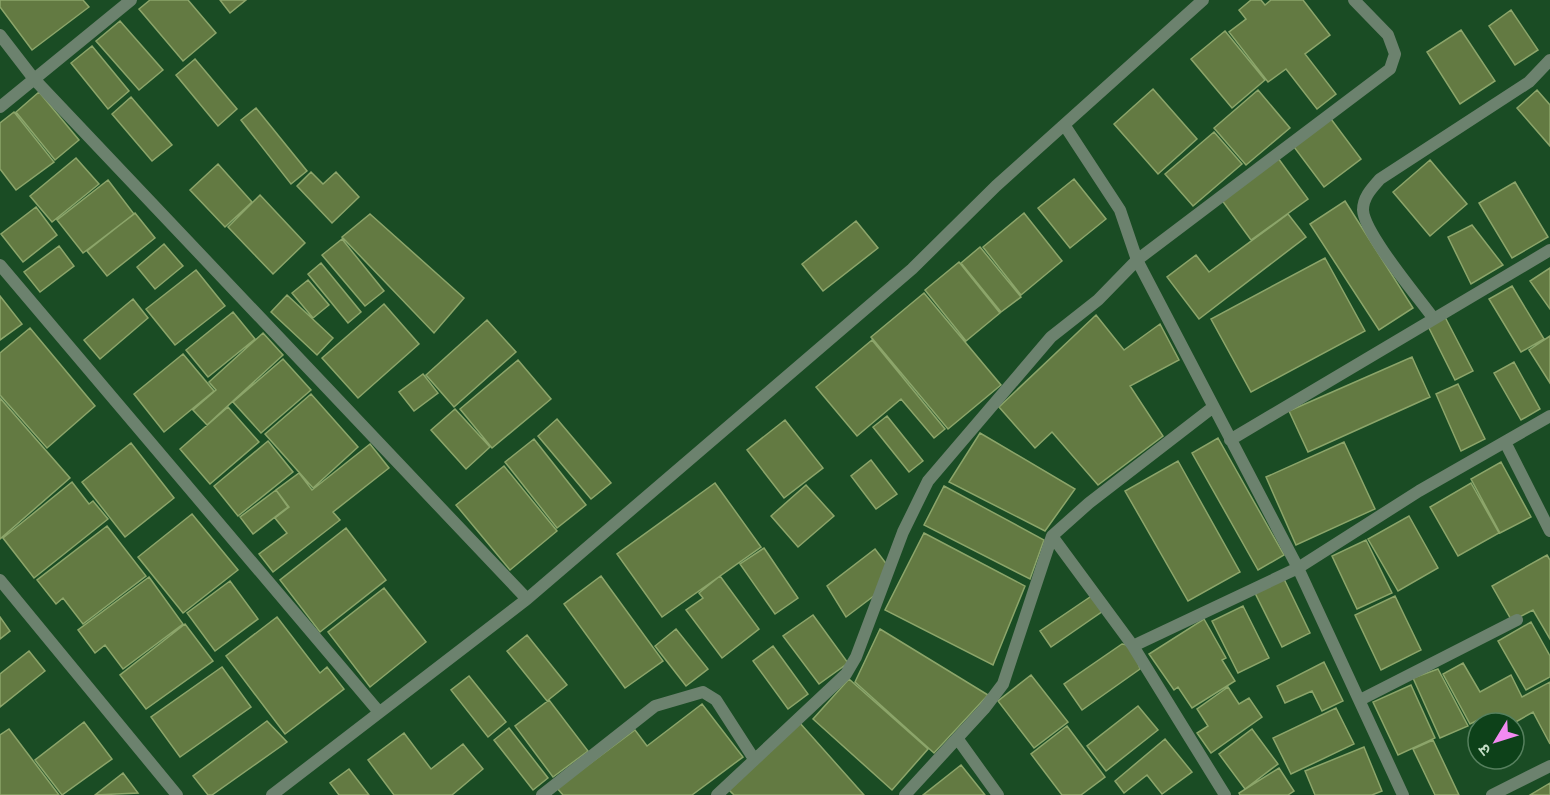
<svg xmlns="http://www.w3.org/2000/svg" width="1550" height="795" font-family="'Open Sans','Noto Sans Devanagari',sans-serif">
<style>
.building{fill:#637a42;stroke:#8ca56a;stroke-width:1.5}
.lines{fill:none;stroke-linecap:round;stroke-linejoin:round}
.minor{stroke:#6c826e;stroke-width:12}
</style>
<rect width="100%" height="100%" fill="#1a4c24"/>
<path class="building" d="M0 0H83L89 7 32 50 0 7Z
M150 0H188L216 33 183 61 139 9Z
M220 0H246L230 13Z
M1251 0H1261L1265 5 1271 0H1303L1330 35 1305 54 1336 94 1317 109 1286 69 1268 82 1229 32 1246 19 1239 10Z
M1511 10 1538 50 1515 65 1489 26Z
M120 21 163 70 139 90 96 41Z
M1461 30 1495 81 1460 104 1427 52Z
M1225 31 1265 80 1232 108 1191 59Z
M92 46 129 91 108 109 71 63Z
M195 59 237 109 218 126 176 75Z
M1153 89 1197 139 1158 174 1114 124Z
M1258 90 1290 128 1246 165 1214 128Z
M1537 90 1550 105V146L1517 108Z
M39 92 79 140 55 160 16 112Z
M131 97 172 145 152 161 112 114Z
M256 108 307 171 291 184 241 120Z
M14 112 54 162 16 190 0 169V123Z
M1331 119 1361 159 1324 187 1294 147Z
M1214 132 1242 164 1193 206 1165 174Z
M76 158 99 184 52 222 30 196Z
M1278 158 1308 199 1251 240 1221 199Z
M1430 160 1467 204 1430 236 1393 192Z
M218 164 252 202 225 227 190 190Z
M311 172 323 184 336 172 359 197 332 223 297 186Z
M1074 179 1106 219 1070 248 1038 208Z
M108 180 134 214 83 253 57 220Z
M1515 182 1548 237 1512 258 1479 203Z
M260 195 305 243 273 274 228 227Z
M1345 201 1413 308 1379 330 1310 224Z
M36 207 57 235 23 262 1 234Z
M135 213 155 238 107 276 87 251Z
M1024 213 1062 261 1021 295 983 247Z
M370 214 464 298 434 333 342 237Z
M1288 214 1306 237 1199 319 1167 277 1196 255 1209 272Z
M856 221 878 248 823 291 802 264Z
M1472 225 1503 265 1471 284 1448 237Z
M342 239 384 291 365 306 322 255Z
M164 244 183 266 155 289 137 267Z
M59 246 74 266 40 292 24 272Z
M980 247 1021 297 1001 312 961 263Z
M1325 258 1365 331 1251 392 1211 319Z
M959 262 1000 313 966 341 925 290Z
M321 263 361 312 348 323 308 274Z
M1550 268V309L1530 281Z
M196 270 225 306 175 345 146 309Z
M308 280 329 305 313 318 292 293Z
M1512 286 1544 339 1521 352 1489 299Z
M924 293 1001 385 948 429 871 337Z
M287 295 333 338 317 355 271 312Z
M0 296 22 324 0 340Z
M133 299 148 318 100 359 84 340Z
M384 304 419 344 358 398 322 358Z
M233 312 255 339 208 377 186 350Z
M1096 315 1124 350 1160 324 1179 360 1130 386 1163 436 1098 485 1052 432 1035 448 999 407Z
M1445 317 1473 371 1455 380 1428 326Z
M487 320 516 352 454 407 426 375Z
M30 328 95 406 47 448 0 395V353Z
M263 333 283 355 207 425 193 410 216 390 209 382Z
M1550 336V383L1529 350Z
M872 340 945 429 934 438 901 399 857 436 816 387Z
M183 354 214 391 164 432 134 394Z
M1412 357 1430 397 1308 452 1289 411Z
M283 359 311 390 261 433 233 402Z
M518 360 551 399 492 448 460 409Z
M1514 362 1540 409 1521 420 1494 373Z
M423 374 438 393 414 411 399 392Z
M1458 384 1485 439 1461 451 1436 394Z
M311 394 358 447 313 488 265 434Z
M0 398 70 478 0 539Z
M228 407 259 442 210 484 180 449Z
M455 409 490 447 466 469 431 430Z
M887 416 923 461 909 472 873 427Z
M557 419 611 483 591 499 538 436Z
M785 420 823 468 784 498 747 450Z
M980 433 1075 489 1045 531 949 482Z
M1218 438 1284 555 1258 570 1192 453Z
M534 439 586 505 557 528 505 462Z
M268 441 293 472 238 516 214 486Z
M1344 442 1375 509 1296 545 1266 477Z
M131 443 174 498 125 537 82 482Z
M370 444 389 468 333 512 340 520 273 572 259 554 287 533 275 518 289 507 276 490 299 473 312 490Z
M871 460 897 494 876 509 851 476Z
M1178 461 1240 572 1188 601 1125 491Z
M1501 462 1531 517 1500 533 1471 479Z
M504 466 557 531 510 570 456 505Z
M72 482 89 504 93 501 108 519 34 578 3 538Z
M715 483 761 547 662 617 617 554Z
M1471 483 1499 533 1458 556 1430 507Z
M806 485 834 516 798 547 771 516Z
M944 486 1044 540 1030 579 924 525Z
M276 490 288 507 253 534 240 517Z
M192 514 238 570 183 613 138 557Z
M1409 516 1438 568 1398 591 1368 539Z
M107 526 146 576 83 624 63 598 56 604 37 580Z
M346 528 386 580 320 632 280 580Z
M924 533 1025 586 993 665 885 610Z
M1366 540 1392 593 1357 609 1332 556Z
M764 548 798 598 775 614 740 564Z
M875 549 888 566 875 595 846 617 827 586Z
M1547 555 1550 560V639L1533 610 1512 621 1492 586Z
M601 576 663 661 625 688 564 604Z
M720 576 759 629 722 658 686 610 703 598 699 593Z
M149 577 183 624 123 669 105 645 95 653 78 630Z
M1284 579 1310 633 1282 647 1255 593Z
M230 581 258 619 215 651 187 613Z
M384 588 426 642 370 687 328 632Z
M1093 595 1103 611 1051 647 1040 631Z
M1395 596 1421 650 1381 670 1355 615Z
M1243 606 1269 658 1238 673 1212 621Z
M813 615 848 663 819 684 783 636Z
M0 617 10 631 0 639Z
M277 617 320 673 327 667 344 689 285 734 226 656Z
M1204 619 1226 658 1222 660 1235 681 1192 708 1178 687 1174 690 1149 654Z
M1531 622 1550 656V677L1526 690 1498 641Z
M185 624 213 661 146 709 120 675Z
M676 629 708 669 686 686 655 646Z
M880 629 988 695 934 753 855 682Z
M527 635 567 685 547 701 507 651Z
M1122 644 1133 646 1140 669 1082 710 1064 684Z
M773 646 808 694 788 709 753 661Z
M29 651 45 671 0 707V674Z
M1324 662 1343 701 1322 711 1312 691 1285 703 1277 686Z
M1463 663 1480 692 1511 675 1522 697 1550 682V744L1533 712 1514 723H1482L1480 719 1470 724 1443 674Z
M222 667 251 707 180 757 151 717Z
M1438 669 1468 726 1440 738 1413 678Z
M1031 675 1068 722 1034 748 998 701Z
M469 676 506 722 488 737 451 690Z
M849 679 928 749 892 790 813 719Z
M1411 685 1435 738 1398 755 1373 702Z
M1228 687 1239 704 1249 698 1262 717 1211 753 1197 733 1208 726 1197 709Z
M549 700 588 751 553 777 515 726Z
M702 704 743 757 692 795H563L557 788 635 730 647 746Z
M1138 706 1158 730 1106 771 1087 746Z
M1336 708 1354 744 1291 774 1273 738Z
M267 721 287 742 212 795H208L193 776Z
M84 722 112 759 62 795 35 760Z
M799 722 864 795H734L728 789Z
M1067 726 1105 777 1081 795H1062L1031 754Z
M509 728 548 778 533 790 494 740Z
M9 729 59 795H0V735Z
M1252 729 1278 764 1245 789 1219 754Z
M404 733 431 769 463 744 483 769 452 795H394L368 760Z
M1165 739 1192 772 1162 794 1147 775 1124 793 1115 781Z
M1433 740 1459 795H1435L1413 749Z
M1364 747 1382 791 1372 795H1315L1305 771Z
M961 765 985 795H923Z
M1279 768 1294 791 1288 795H1240L1239 793Z
M349 769 369 795H339L330 783Z
M123 773 138 793 95 795Z
M1550 783V795H1530Z"/>
<g class="lines">
<path class="minor" d="M0 35 34 79 527 599
M0 107 131 0
M1065 126 1120 210 1137 260 1298 568 1403 795
M0 265 379 712
M1434 319C1418 297 1364 233 1363 210 1363 197 1372 188 1380 179L1529 82 1550 60
M1230 440 1550 250
M1505 442 1550 531
M1052 536 1133 646 1225 795
M0 580 177 795
M1133 646 1298 568 1419 491 1550 416
M1360 700 1517 620
M957 738 998 795
M272 795 527 599 912 269 996 186 1203 0
M542 795 655 706 703 692 716 700 754 759
M717 795 846 674 856 657 903 532 928 481 1051 337 1098 300 1137 260 1390 69 1395 54 1388 35 1354 0
M905 795 984 709 1003 684 1052 536 1089 503 1212 408
M1492 795 1550 766"/>
</g>
<g transform="translate(1496 741) rotate(232)"><circle r="28" fill="#0d4119" stroke="#56805e" stroke-width="1.5"/>
<path d="M0-4.5L10 22L0 15L-10 22Z" fill="#f38af2"/>
<text y="-9" font-size="16" font-weight="bold" text-anchor="middle" fill="#c4dec6">उ</text>
</g>
</svg>
